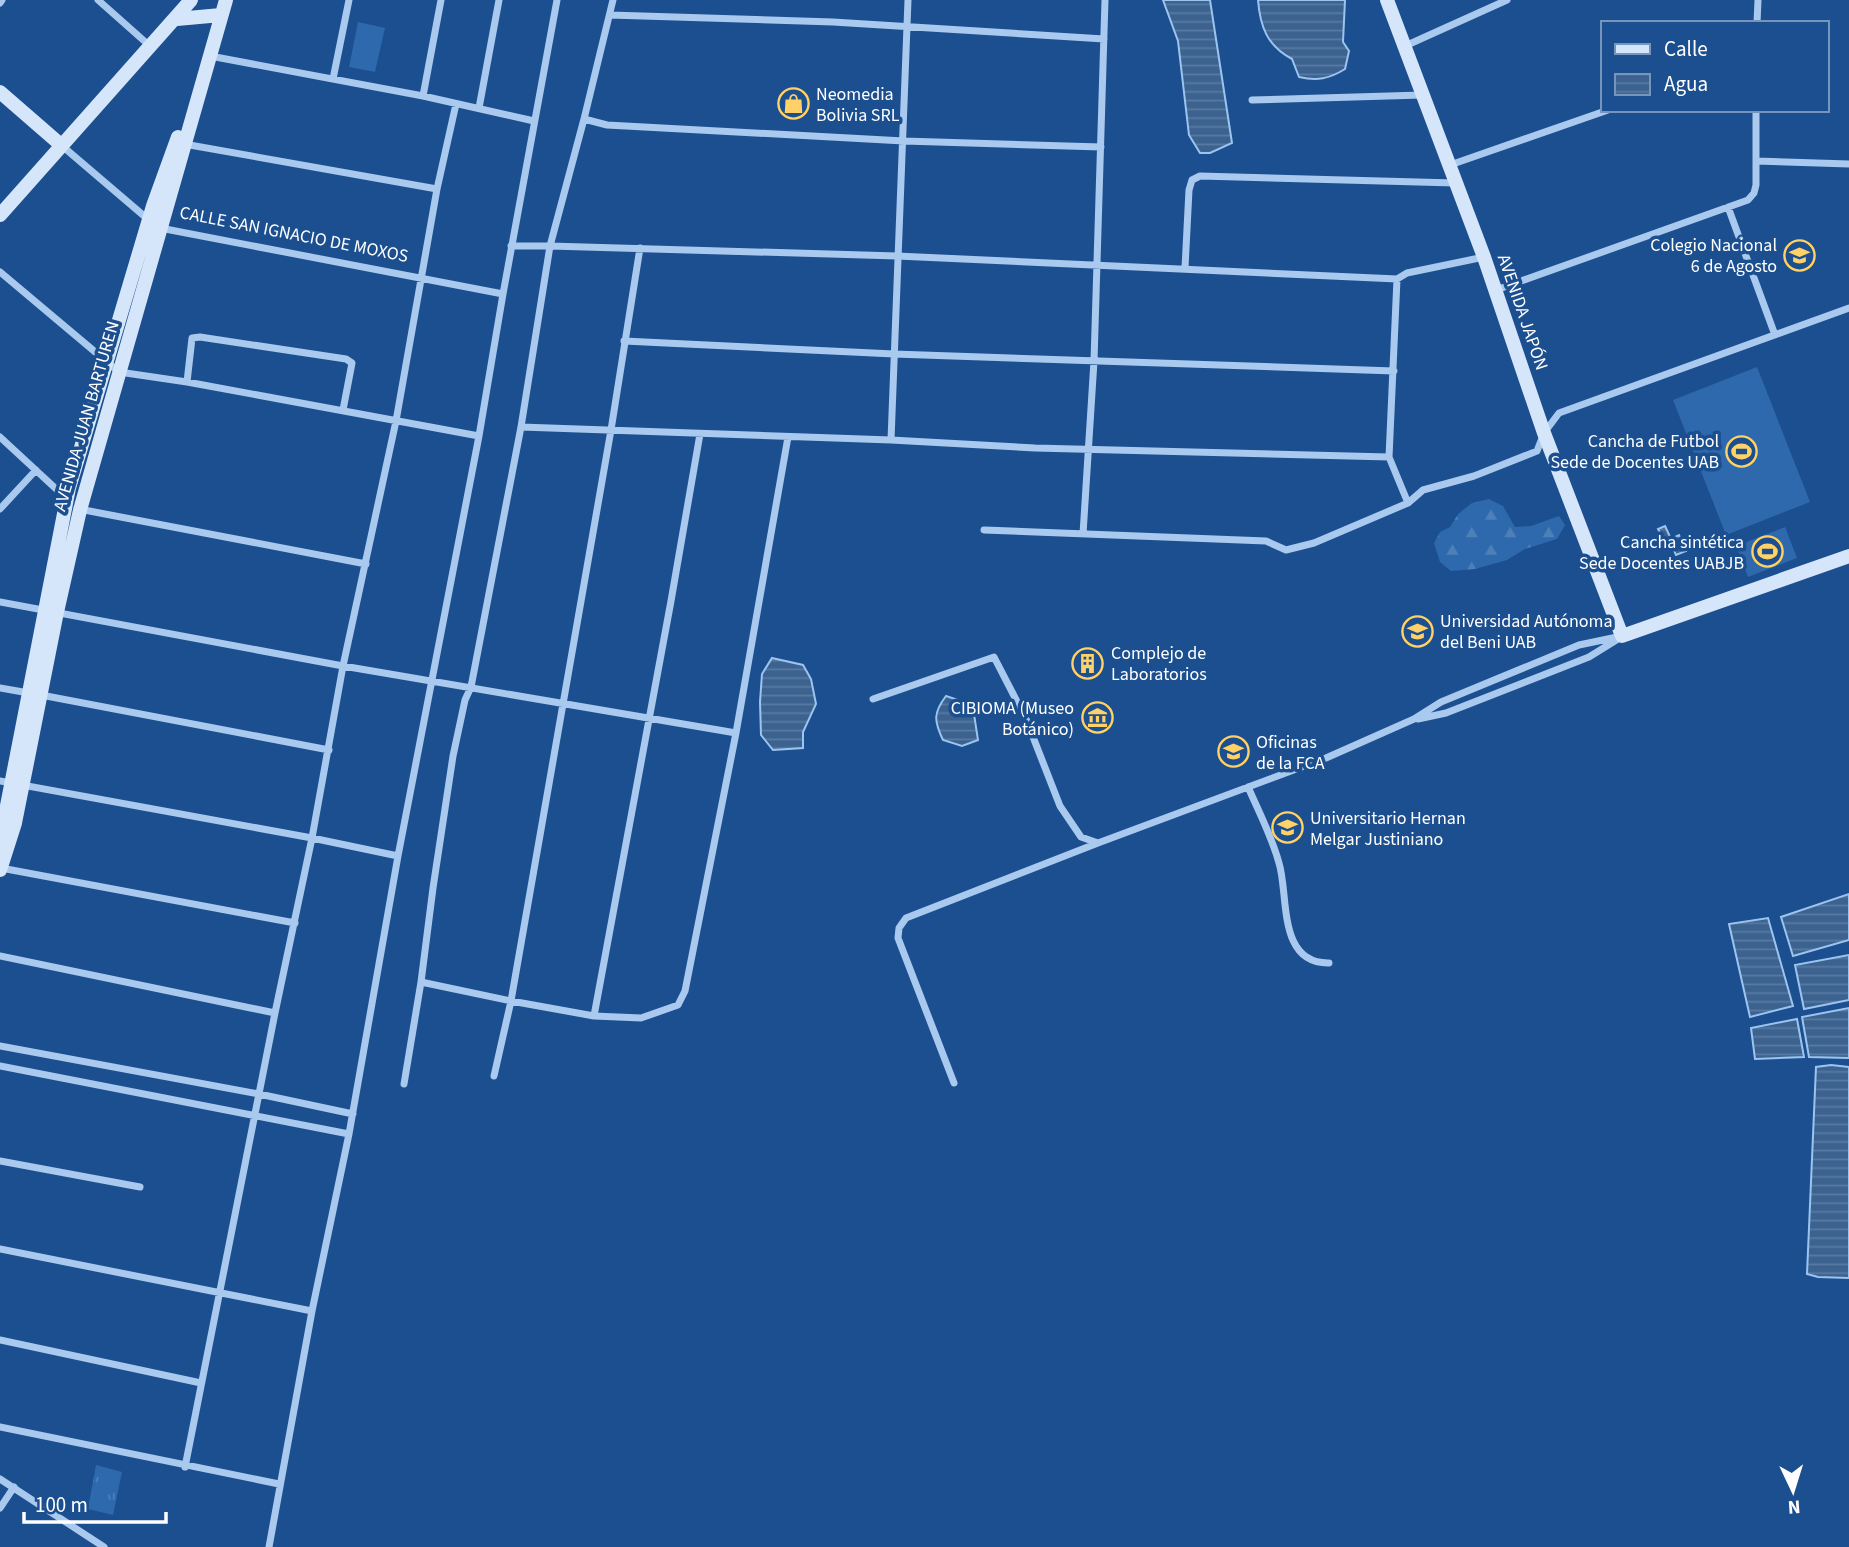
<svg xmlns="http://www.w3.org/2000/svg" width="1849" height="1547" font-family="'Source Sans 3',sans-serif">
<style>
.grass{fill:url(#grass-tufts)}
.forest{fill:url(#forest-firs)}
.garden{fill:#2e69ad}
.water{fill:url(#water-rules);stroke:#9cc4f0;stroke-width:2}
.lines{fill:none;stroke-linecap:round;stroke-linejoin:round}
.street{stroke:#a9c9ee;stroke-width:7}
.secondary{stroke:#d6e6fa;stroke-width:14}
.labels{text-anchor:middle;stroke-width:7;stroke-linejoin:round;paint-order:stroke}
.poi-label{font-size:18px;fill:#fff;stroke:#1b4f8f;text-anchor:start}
.street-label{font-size:18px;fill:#fff;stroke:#1b4f8f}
</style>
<defs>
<pattern id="grass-tufts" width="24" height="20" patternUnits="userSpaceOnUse" patternTransform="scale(1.75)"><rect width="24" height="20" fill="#2e69ad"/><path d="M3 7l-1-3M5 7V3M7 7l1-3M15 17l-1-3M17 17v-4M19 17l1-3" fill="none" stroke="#4d80b9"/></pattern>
<pattern id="forest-firs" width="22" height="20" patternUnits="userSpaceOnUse" patternTransform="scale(1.75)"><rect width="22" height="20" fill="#2e69ad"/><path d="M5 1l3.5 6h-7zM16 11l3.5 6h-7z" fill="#4d80b9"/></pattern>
<pattern id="water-rules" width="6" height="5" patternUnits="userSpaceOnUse" patternTransform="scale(1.75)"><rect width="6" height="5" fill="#3c6290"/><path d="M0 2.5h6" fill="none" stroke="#597aa1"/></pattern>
</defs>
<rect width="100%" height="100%" fill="#1b4f8f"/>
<path class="grass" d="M96 1465 122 1472 113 1515 88 1509Z"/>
<path class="forest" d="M1489 499 1503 506 1515 527 1531 526 1559 516 1565 525 1557 539 1525 549 1507 560 1475 569 1451 571 1440 562 1434 543 1440 532 1450 527 1458 514 1472 503Z"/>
<path class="garden" d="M358 22 385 28 375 72 349 67Z
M1757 367 1810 502 1726 535 1673 400Z
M1785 527 1797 558 1748 577 1736 546Z"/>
<path class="water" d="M1163 0H1210L1232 143 1210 153H1200L1189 135 1178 41Z
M1258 0H1345L1343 42 1349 51 1345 69C1329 79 1317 81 1299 77L1292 59C1267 46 1260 26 1258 0Z
M1665 526 1671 539 1679 535 1686 551 1676 555 1673 548 1668 550 1658 529Z
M772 658 803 665 811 679 816 704 803 732V748L773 750 761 735 760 702 762 674Z
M946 696 967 703 974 714 978 740 962 746 943 740C934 721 933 713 946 696Z
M1849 894V940L1793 956 1781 917Z
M1768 918 1793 1006 1750 1017 1729 924Z
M1849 955V1000L1804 1009 1795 965Z
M1849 1008V1058L1809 1057 1802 1017Z
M1797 1019 1804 1057 1755 1059 1751 1028Z
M1831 1065 1849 1067V1278L1818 1277 1807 1274 1816 1067Z"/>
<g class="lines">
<path class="street" d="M98 0 151 47
M0 3 2 0
M610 15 833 22 1104 39
M1757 23 1758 0
M1405 46 1507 0
M210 56 423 96 534 121
M333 79 349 0
M423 96 441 0
M1252 100 1422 95
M479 108 499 0
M584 119 607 125 904 141 1101 147
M184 144 437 189
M61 145 150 221
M1756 161 1849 164
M1450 165 1608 110
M1728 207 1775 335
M160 228 503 294
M511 246H550L584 119 613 0
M1185 268 1189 190 1192 180 1200 176 1455 183
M0 272 119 372 187 382 479 436
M1496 290 1748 200 1754 193 1756 185V110
M624 341 894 354 1394 371
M187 382 192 338 200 337 346 359 352 363 343 410
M521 427 891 440 1035 448 1389 457 1408 503
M0 437 67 499
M891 440 908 0
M1389 457 1397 279
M0 509 36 470
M79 509 366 564
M984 530 1266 541 1286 550 1314 543 1408 503 1423 490 1474 476 1537 451 1544 433 1559 413 1849 308
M1083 534 1094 361 1105 0
M0 602 343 666 736 733
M0 688 29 693
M41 695 329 750
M873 699 994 657 1026 719 1060 806 1081 837 1098 843 1326 758 1414 719 1441 702 1579 645 1622 636
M1418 719 1446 713 1589 657 1618 639
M0 781 312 838 398 856
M1248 787C1259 812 1272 837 1279 863 1289 895 1277 964 1329 963
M1 868 295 923
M0 956 275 1013
M421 982 511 1001 611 430 640 248
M594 1016 671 601 700 434
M0 1046 259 1094 353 1114
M0 1066 349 1134
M494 1076 511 1001 594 1016 641 1018 678 1005 685 991 736 733 788 437
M954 1083 898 938 899 928 906 918 1098 843
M404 1084 421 982 433 888 453 756 465 700 471 687 521 427 550 246 897 256 1397 279 1407 273 1484 257
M0 1161 140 1187
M0 1249 312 1311
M0 1340 201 1383
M0 1427 279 1484
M185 1467 275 1013 312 838 343 666 396 421 437 189 456 104
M0 1479 104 1547
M0 1508 14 1487
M269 1547 312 1311 349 1134 398 856 479 436 503 294 557 0"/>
<path class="secondary" d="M1387 0 1484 257 1544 433 1622 636 1849 556
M177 19 221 15
M0 92 61 145
M0 215 191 0
M5 843 4 821 69 488 153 206 178 137
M0 870 15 823 57 612 80 510 226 0"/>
</g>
<defs>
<symbol id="shop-ring" viewBox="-11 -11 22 22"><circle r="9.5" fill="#1b4f8f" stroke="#ffd166" stroke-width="1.5"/><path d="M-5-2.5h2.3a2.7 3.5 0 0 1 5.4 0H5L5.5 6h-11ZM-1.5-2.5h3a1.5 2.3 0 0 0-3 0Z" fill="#ffd166"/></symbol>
<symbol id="school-ring" viewBox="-11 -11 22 22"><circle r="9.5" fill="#1b4f8f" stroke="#ffd166" stroke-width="1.5"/><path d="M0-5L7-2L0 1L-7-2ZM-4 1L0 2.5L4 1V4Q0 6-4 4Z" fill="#ffd166"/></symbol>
<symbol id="stadium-ring" viewBox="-11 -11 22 22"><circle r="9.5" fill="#1b4f8f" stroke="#ffd166" stroke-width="1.5"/><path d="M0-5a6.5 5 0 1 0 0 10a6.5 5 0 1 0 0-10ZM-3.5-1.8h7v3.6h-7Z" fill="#ffd166"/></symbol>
<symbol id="university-ring" viewBox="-11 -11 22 22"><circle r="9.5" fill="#1b4f8f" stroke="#ffd166" stroke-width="1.5"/><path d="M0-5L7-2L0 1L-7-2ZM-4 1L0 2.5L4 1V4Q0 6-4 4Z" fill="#ffd166"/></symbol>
<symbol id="building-ring" viewBox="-11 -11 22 22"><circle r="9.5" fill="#1b4f8f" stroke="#ffd166" stroke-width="1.5"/><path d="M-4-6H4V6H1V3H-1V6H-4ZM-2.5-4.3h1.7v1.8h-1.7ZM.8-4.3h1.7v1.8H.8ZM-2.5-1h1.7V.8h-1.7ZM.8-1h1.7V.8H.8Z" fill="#ffd166"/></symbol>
<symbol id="museum-ring" viewBox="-11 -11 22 22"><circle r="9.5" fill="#1b4f8f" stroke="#ffd166" stroke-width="1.5"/><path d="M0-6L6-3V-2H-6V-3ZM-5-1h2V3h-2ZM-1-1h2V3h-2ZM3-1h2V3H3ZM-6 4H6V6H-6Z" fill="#ffd166"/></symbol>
</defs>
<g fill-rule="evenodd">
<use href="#shop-ring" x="776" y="86" width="35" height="35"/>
<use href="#school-ring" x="1782" y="238" width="35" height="35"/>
<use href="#stadium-ring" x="1724" y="434" width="35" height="35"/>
<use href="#stadium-ring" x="1750" y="534" width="35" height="35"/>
<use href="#university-ring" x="1400" y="614" width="35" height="35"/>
<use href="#building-ring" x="1070" y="646" width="35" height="35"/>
<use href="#museum-ring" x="1080" y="700" width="35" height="35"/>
<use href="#university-ring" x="1216" y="734" width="35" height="35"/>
<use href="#university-ring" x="1270" y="810" width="35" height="35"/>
</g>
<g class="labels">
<g class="poi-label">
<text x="816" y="100">Neomedia<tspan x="816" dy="21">Bolivia SRL</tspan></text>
<text x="1777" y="251" text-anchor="end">Colegio Nacional<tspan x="1777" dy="21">6 de Agosto</tspan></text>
<text x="1719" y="447" text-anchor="end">Cancha de Futbol<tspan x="1719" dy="21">Sede de Docentes UAB</tspan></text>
<text x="1744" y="548" text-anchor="end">Cancha sintética<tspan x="1744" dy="21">Sede Docentes UABJB</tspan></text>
<text x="1440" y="627">Universidad Autónoma<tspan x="1440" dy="21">del Beni UAB</tspan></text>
<text x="1111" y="659">Complejo de<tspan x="1111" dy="21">Laboratorios</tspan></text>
<text x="1074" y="714" text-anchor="end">CIBIOMA (Museo<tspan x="1074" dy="21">Botánico)</tspan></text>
<text x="1256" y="748">Oficinas<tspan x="1256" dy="21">de la FCA</tspan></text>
<text x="1310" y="824">Universitario Hernan<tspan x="1310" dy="21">Melgar Justiniano</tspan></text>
</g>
<g class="street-label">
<text transform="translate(294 234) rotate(11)" y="6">CALLE SAN IGNACIO DE MOXOS</text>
<text transform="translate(1523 312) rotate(71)" y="6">AVENIDA JAPÓN</text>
<text transform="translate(86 416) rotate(-74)" y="6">AVENIDA JUAN BARTUREN</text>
</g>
</g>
<rect x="1601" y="21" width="228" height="91" fill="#1b4f8f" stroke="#7695bc" stroke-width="2"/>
<rect x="1615" y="44" width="35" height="10" fill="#d6e6fa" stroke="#7695bc" stroke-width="2"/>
<text x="1664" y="56" font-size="21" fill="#ffffff">Calle</text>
<rect x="1615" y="74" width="35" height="21" fill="url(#water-rules)" stroke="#7695bc" stroke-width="2"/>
<text x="1664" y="91" font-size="21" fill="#ffffff">Agua</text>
<g transform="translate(1793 1491) rotate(176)" stroke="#1b4f8f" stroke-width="5" paint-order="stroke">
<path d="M0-5L12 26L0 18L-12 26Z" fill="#ffffff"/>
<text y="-10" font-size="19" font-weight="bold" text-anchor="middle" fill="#ffffff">N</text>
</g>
<path d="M24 1512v10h142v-10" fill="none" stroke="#ffffff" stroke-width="3.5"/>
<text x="35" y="1512" font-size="21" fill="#ffffff" stroke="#1b4f8f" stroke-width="5" paint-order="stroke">100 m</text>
</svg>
